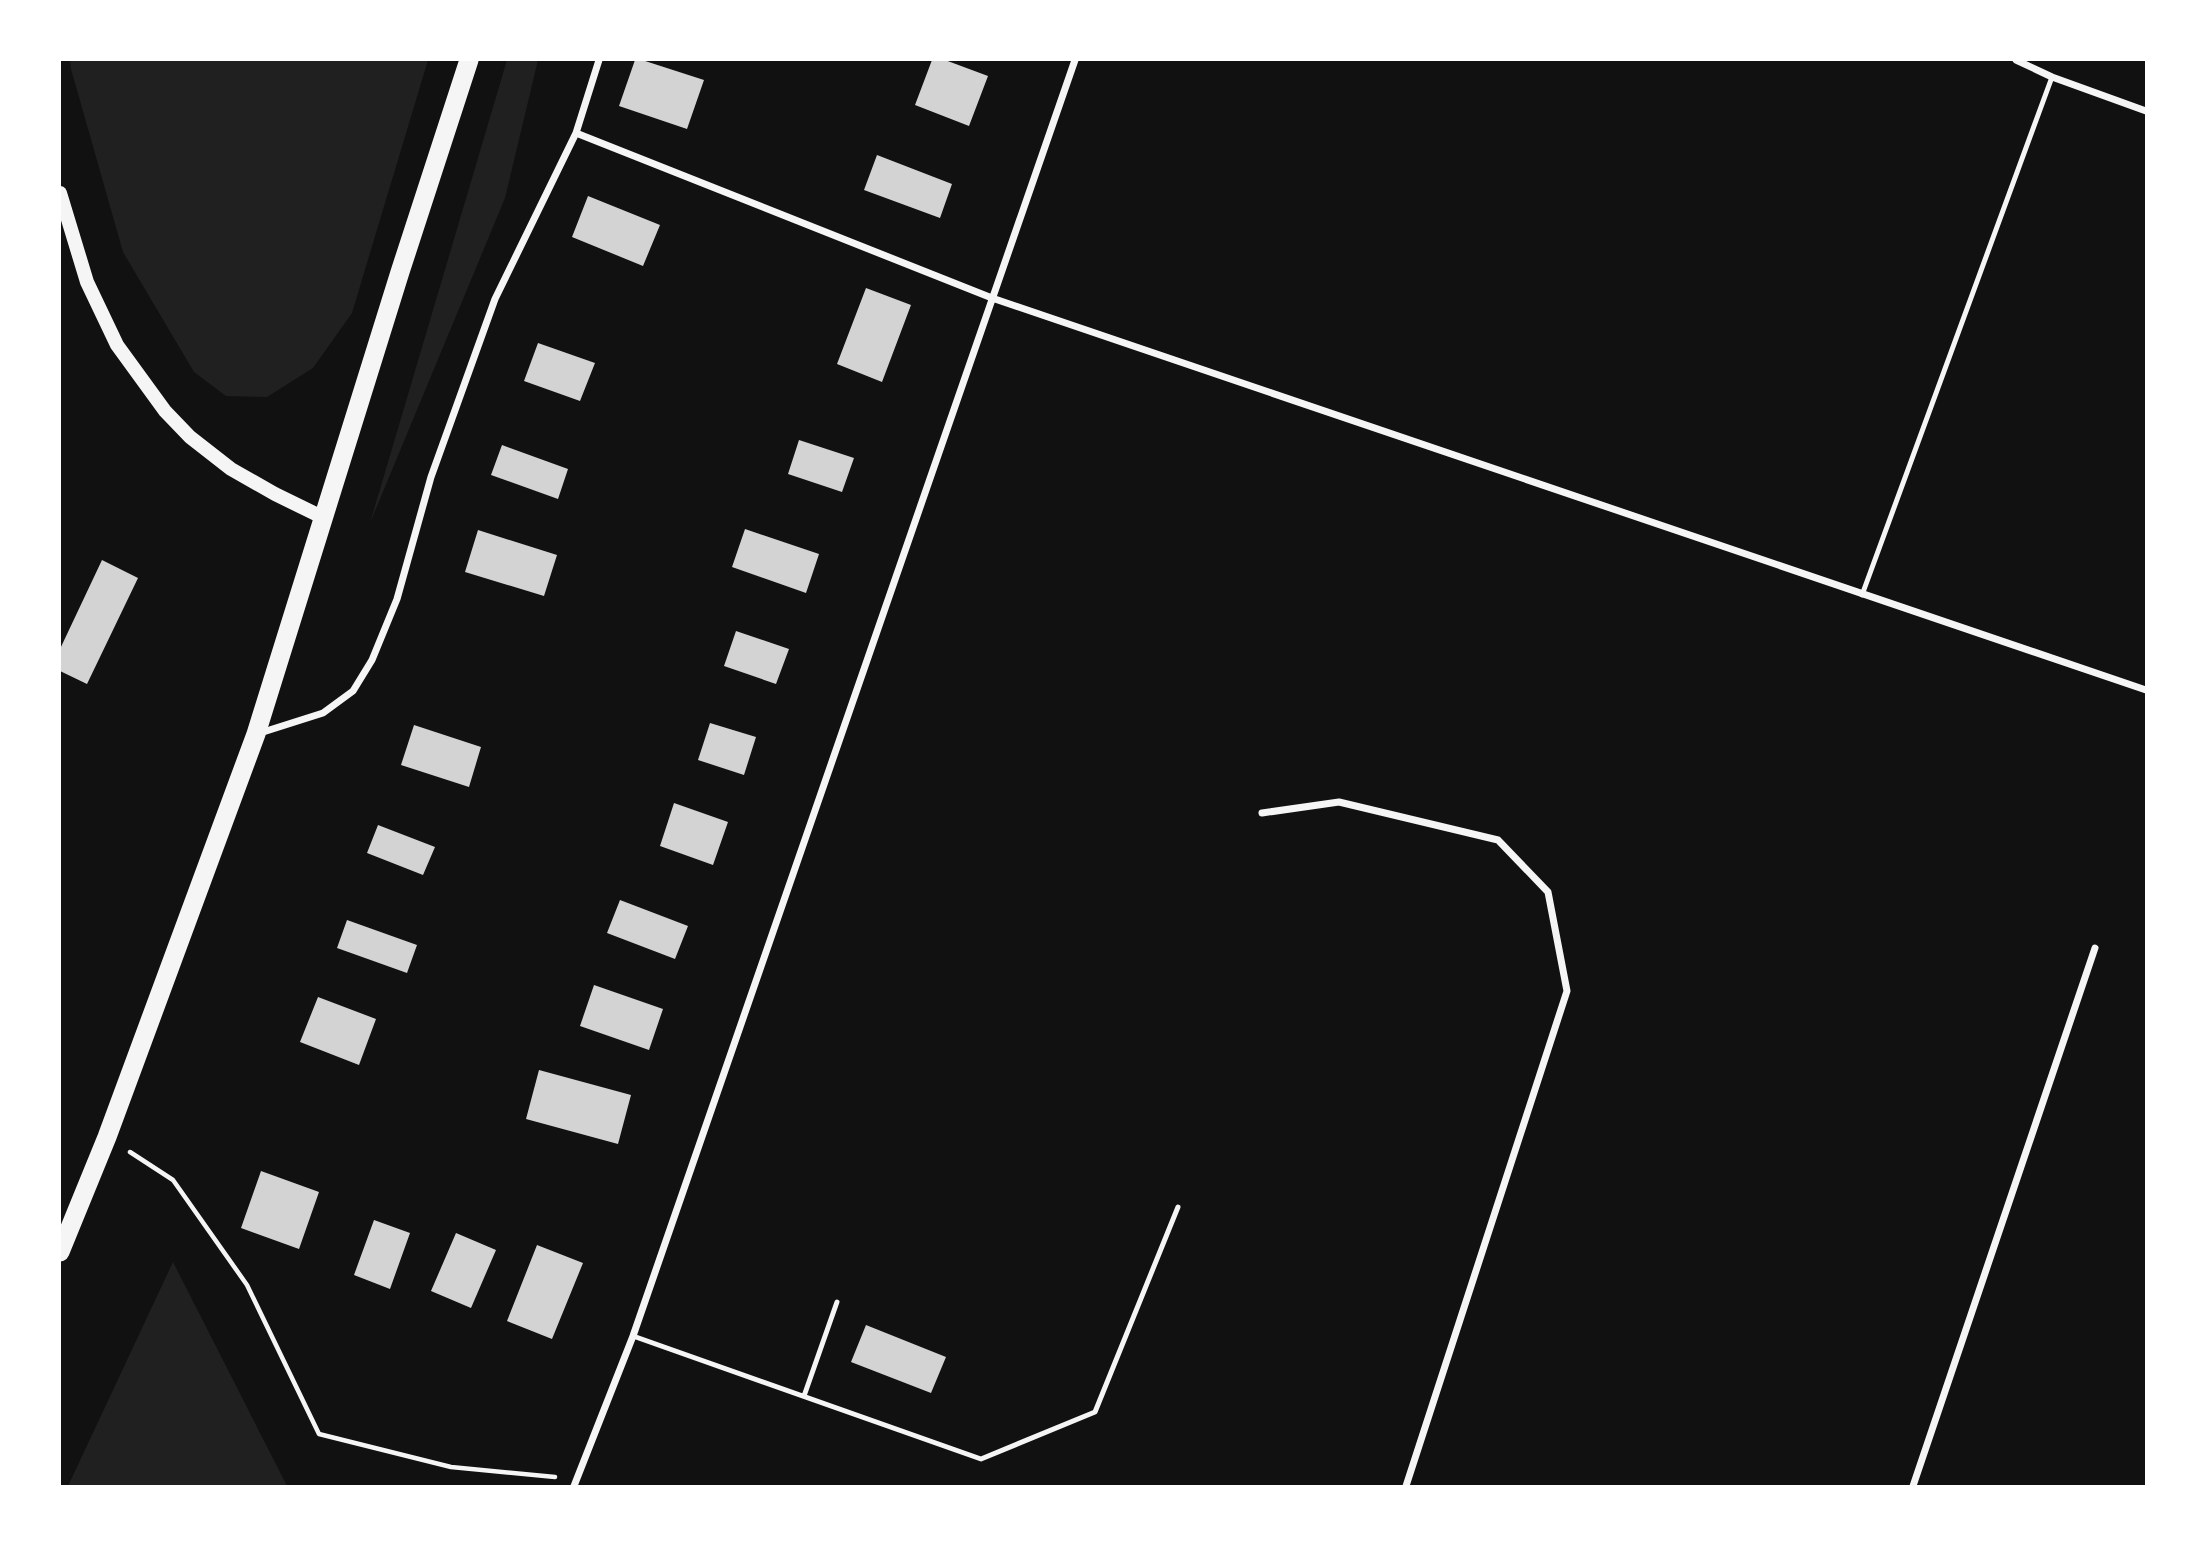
<svg xmlns="http://www.w3.org/2000/svg" width="2206" height="1546" font-family="'Alegreya Sans',sans-serif">
<style>
.green{fill:#202020}
.building{fill:#d3d3d3}
.lines{fill:none;stroke-linecap:round;stroke-linejoin:round}
.path{stroke:#f5f5f5;stroke-width:4.5}
.service{stroke:#f5f5f5;stroke-width:5}
.minor{stroke:#f5f5f5;stroke-width:7}
.secondary{stroke:#f5f5f5;stroke-width:14}
.trunk{stroke:#f5f5f5;stroke-width:19}
</style>
<rect width="100%" height="100%" fill="#111"/>
<path class="green" d="M70 60H428L352 313 313 368 267 397 226 396 194 372 123 252 71 69Z
M507 60H538L505 198 370 523Z
M173 1262 287 1486H292H68Z"/>
<path class="building" d="M635 60H642L704 80 687 129 619 106Z
M932 60H945L988 76 969 126 915 105Z
M877 155 952 184 940 218 864 190Z
M588 196 660 225 643 266 572 237Z
M866 288 911 305 882 382 837 364Z
M538 343 595 363 580 401 524 381Z
M799 440 854 458 842 492 788 474Z
M502 445 568 469 558 499 491 475Z
M745 529 819 554 806 593 732 567Z
M478 530 557 555 544 596 465 572Z
M102 560 138 578 87 684 60 671V649Z
M736 631 789 649 776 684 724 666Z
M710 723 756 737 744 775 698 760Z
M414 725 481 747 469 787 401 765Z
M674 803 728 822 713 865 660 846Z
M378 825 435 847 423 875 367 853Z
M620 900 688 926 675 959 607 933Z
M347 920 417 945 407 973 337 948Z
M594 985 663 1009 649 1050 580 1026Z
M318 997 376 1019 359 1065 300 1042Z
M539 1070 631 1095 618 1144 526 1119Z
M261 1171 319 1192 299 1249 241 1228Z
M374 1220 410 1233 390 1289 354 1275Z
M456 1233 496 1250 471 1308 431 1291Z
M537 1245 583 1263 552 1339 507 1321Z
M866 1325 946 1357 931 1393 851 1362Z"/>
<g class="lines">
<path class="path" d="M130 1152 173 1180 247 1285 319 1434 451 1467 555 1477"/>
<path class="service" d="M1862 595 2052 77
M633 1336 981 1459 1095 1412 1178 1207
M804 1396 837 1302"/>
<path class="minor" d="M2016 60 2052 77 2146 111
M576 133 992 298 2146 690
M260 733 323 713 353 691 372 660 397 599 431 477 495 299 576 133 599 60
M1262 813 1339 802 1498 840 1548 892 1567 991 1406 1486
M574 1486 633 1336 1075 60
M1913 1486 2095 948"/>
<path class="secondary" d="M60 193 87 282 117 345 165 411 190 437 231 469 275 494 322 517"/>
<path class="trunk" d="M60 1252 107 1137 256 734 400 272 469 60"/>
</g>
<rect width="2206" height="1546" fill="none" stroke="#ffffff" stroke-width="122"/>
</svg>
